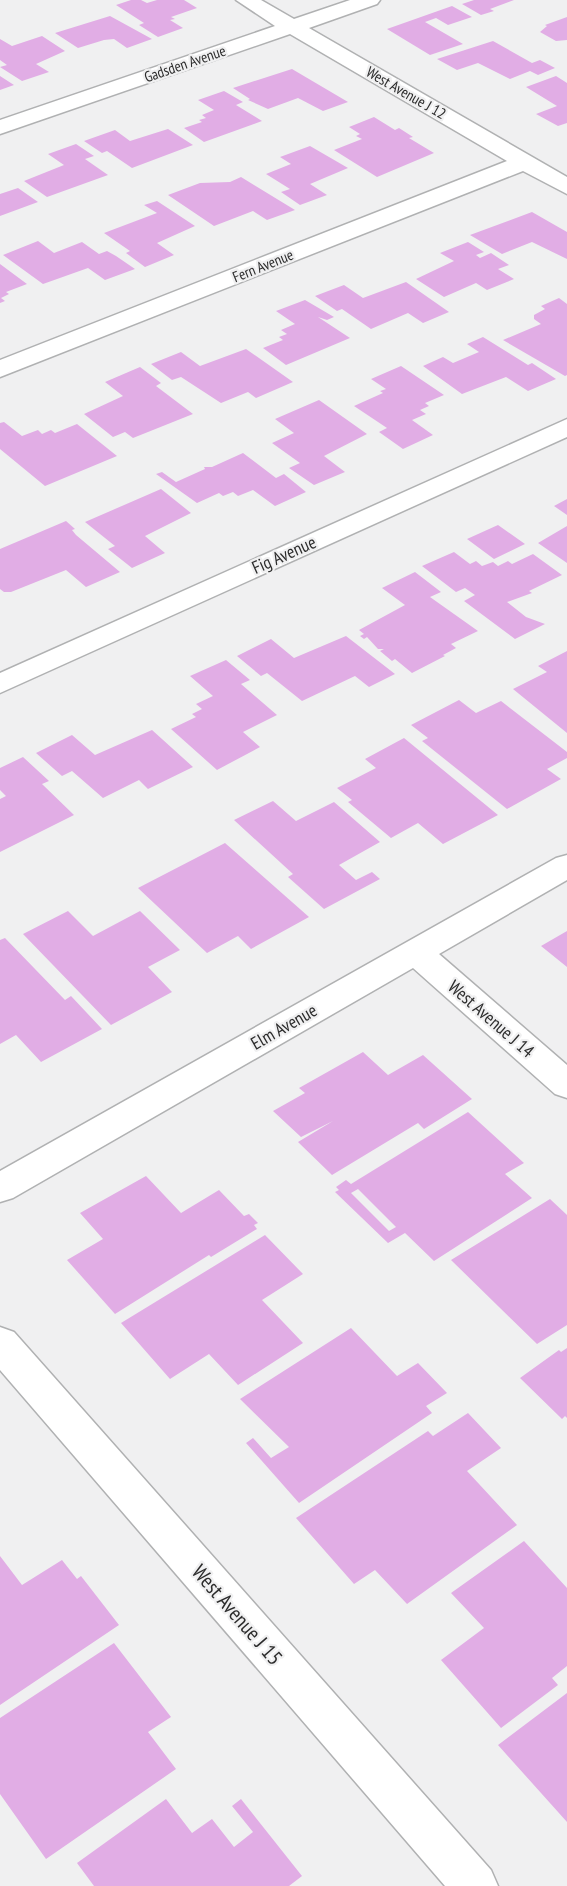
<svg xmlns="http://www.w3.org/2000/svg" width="567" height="1886" font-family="'PT Sans Narrow',sans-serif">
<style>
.building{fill:#e1ade5;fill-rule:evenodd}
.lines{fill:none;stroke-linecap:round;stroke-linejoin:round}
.street-casing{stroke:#b0b1b2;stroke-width:3}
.street{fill:#fff;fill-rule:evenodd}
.labels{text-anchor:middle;stroke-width:4.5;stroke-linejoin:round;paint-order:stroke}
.far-street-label{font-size:15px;fill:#2c2c2c;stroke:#f0f0f1}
.street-label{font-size:18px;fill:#2c2c2c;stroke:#f0f0f1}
.near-street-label{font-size:21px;fill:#2c2c2c;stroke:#f0f0f1}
</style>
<rect width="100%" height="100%" fill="#f0f0f1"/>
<path class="building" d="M131 0H141L147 3 157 0H184L197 8 171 17 175 19 170 20 183 28 158 37 139 25 144 23 116 5Z
M474 0H514L490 9 494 11 481 15 462 4Z
M452 6 472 17 448 25 436 18 425 22 463 44 430 55 387 29Z
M110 16 152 39 127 48 114 39 104 40 78 48 55 33Z
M567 17V40L556 41 540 32 547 26 545 25Z
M42 36 65 51 36 64 49 72 22 81 0 67 7 65 0 60V39L12 46Z
M493 41 532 63 540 60 555 68 538 75 530 71 510 79 478 63 457 70 437 59Z
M292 69 348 102 323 111 298 98 268 109 248 100 250 99 233 88Z
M0 76 14 85 0 90Z
M556 76 567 83V123L558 126 536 114 557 106 526 87Z
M224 91 243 102 236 105 262 121 204 142 184 128 202 122 199 120 206 118 202 115 214 110 198 100Z
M374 117 395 130 399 128 413 137 409 138 434 153 377 177 334 150 362 139 356 136 360 134 349 127Z
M168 129 193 145 132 168 107 151 102 153 84 141 115 130 130 141Z
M76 144 94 156 85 159 108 175 47 197 24 181 64 165 48 154Z
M310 146 348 168 310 184 327 195 300 205 281 192 290 189 266 174 291 164 280 157Z
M241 177 295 210 267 220 253 211 214 226 168 195 200 183 230 182Z
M18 188 38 202 0 216V194Z
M157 201 195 226 157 243 174 255 145 267 126 253 130 251 104 233 157 213 144 205Z
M532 212 567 232V259L532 242 502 254 470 235Z
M38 241 54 253 82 242 99 254 107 251 116 256 135 269 105 280 88 268 43 284 3 255Z
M468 242 484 252 476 255 480 258 491 253 509 265 498 269 514 279 487 290 476 283 444 297 416 279 454 261 440 253Z
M0 264 27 284 6 292 9 294 1 298 5 301 0 303Z
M406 282 449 312 423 323 408 313 371 329 342 309 337 311 315 296 344 285 363 298Z
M559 298 567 304V375L565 376 503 340 541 324 534 319V315L545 309 541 306Z
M305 300 334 317 327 320 318 317 350 338 286 365 263 348 283 340 279 337 287 334 281 330 295 324 276 311Z
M483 337 528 365 532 363 556 379 528 391 506 377 462 394 423 366 443 357 453 363 479 352 467 344Z
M246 349 293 382 256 398 248 392 221 403 181 377 172 380 151 364 181 352 200 366Z
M401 366 444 395 425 403 429 406 420 410 426 414 412 420 433 435 403 449 379 432 387 428 354 406 383 393 380 391 386 389 371 379Z
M140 367 161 383 156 386 193 414 133 438 125 432 113 437 84 414 123 396 105 382Z
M319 400 367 434 324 456 345 472 314 485 289 468 300 463 272 443 294 433 275 419Z
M4 422 22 436 38 430 42 434 51 430 55 433 77 424 117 456 45 486 0 449V423Z
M243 453 276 478 284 474 306 492 275 506 253 490 238 496 233 492 223 496 219 493 197 503 156 474 162 472 176 482 205 469 204 467H212Z
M161 489 191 513 145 536 165 553 132 568 108 549 115 546 85 522Z
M567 499V515L554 506Z
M66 521 75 529 72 530 76 535 120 572 86 587 66 570 11 592H4L0 589V549Z
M498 525 525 544 494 559 467 539Z
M567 526V563L538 543Z
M454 552 470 564 476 561 482 566 493 562 498 566 508 561 512 564 533 554 562 575 529 591 532 593 507 602 526 617 545 624 515 639 464 601 475 595 465 588 456 592 422 566Z
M415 572 441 592 430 597 478 631 451 644 456 648 443 655 445 656 412 673 395 659 392 661 380 651 384 649H378L367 637 364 639 360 636 364 634 359 630 405 605 382 588Z
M346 636 395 674 369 687 355 676 302 701 267 673 261 676 237 656 271 639 294 658Z
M567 651V733L513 689 547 672 538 666Z
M226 660 250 680 241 684 277 715 243 732 260 747 217 770 171 729 196 717 192 714 202 709 196 704 213 696 190 676Z
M459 700 476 713 501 701 567 752V758L547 769 561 779 507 809 422 741 428 738 411 725Z
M152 730 193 767 148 789 139 780 103 798 72 771 62 776 36 753 72 735 95 755Z
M404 738 498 815 443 844 418 823 391 838 348 802 352 800 337 788 376 768 365 759Z
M23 757 49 781 42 784 74 815 0 852V799L6 796 0 790V768Z
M273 801 296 821 334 802 380 842 339 865 356 880 372 872 380 879 324 909 288 877 293 874 234 820Z
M225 843 309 917 251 949 238 936 207 953 138 888Z
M68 911 93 936 140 911 180 950 148 967 172 992 111 1025 23 934Z
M567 931V967L541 946Z
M5 938 65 1000 71 996 102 1029 41 1062 16 1035 0 1044V940Z
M363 1052 388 1075 423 1055 472 1099 424 1129 418 1123 332 1175 298 1142 333 1121 301 1137 273 1111 305 1093 299 1088Z
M468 1112 524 1163 505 1174 532 1198 434 1261 405 1233 388 1243 335 1192 339 1190 336 1187 346 1180 351 1184ZM358 1189 396 1227 389 1231 351 1193Z
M146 1176 181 1213 219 1190 244 1216 249 1214 258 1223 254 1225 257 1229 211 1257 209 1255 115 1314 67 1260 103 1239 80 1213Z
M550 1199 567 1215V1325L537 1344 451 1260Z
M265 1235 303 1274 262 1300 303 1343 238 1385 209 1354 170 1379 121 1323Z
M351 1328 397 1376 418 1363 447 1393 426 1406 432 1413 299 1503 246 1443 253 1438 271 1458 289 1447 240 1399Z
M567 1348V1418L565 1416 562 1419 520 1378 559 1350 561 1352Z
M468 1413 501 1448 467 1471 517 1525 407 1604 375 1570 354 1584 296 1518 428 1431 433 1436Z
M524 1541 567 1588V1666L552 1678 558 1685 501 1728 441 1660 484 1628 451 1593Z
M0 1556 22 1585 62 1560 77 1579 81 1576 119 1625 0 1705Z
M114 1643 171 1717 148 1732 176 1769 46 1859 0 1794V1718Z
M567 1693V1822L498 1745Z
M166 1799 192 1833 212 1819 234 1847 253 1832 232 1806 241 1799 302 1876 289 1886H94L77 1863Z"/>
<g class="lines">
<defs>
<path id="street" d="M236 0H261L294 19 350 0H380L377 4 309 28 567 177V194L523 171 0 377V360L507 161 290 34 0 134V120L275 26Z
M567 419V437L0 693V673Z
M567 855V880L439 954 567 1065V1098L555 1094 413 968 13 1198 0 1202V1171L556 858Z
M0 1327 14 1332 491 1870 498 1886H445L0 1370Z"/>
</defs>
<use href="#street" class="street-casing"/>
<use href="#street" class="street"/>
</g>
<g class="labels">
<g class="far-street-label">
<text transform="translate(185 64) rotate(-19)" y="5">Gadsden Avenue</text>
<text transform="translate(406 93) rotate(30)" y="5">West Avenue J 12</text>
<text transform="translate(263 266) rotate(-22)" y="5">Fern Avenue</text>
</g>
<g class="street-label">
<text transform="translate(284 555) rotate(-24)" y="6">Fig Avenue</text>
<text transform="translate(491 1019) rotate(41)" y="6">West Avenue J 14</text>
<text transform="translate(284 1027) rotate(-30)" y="6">Elm Avenue</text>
</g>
<g class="near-street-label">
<text transform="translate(237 1615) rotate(49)" y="7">West Avenue J 15</text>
</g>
</g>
</svg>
